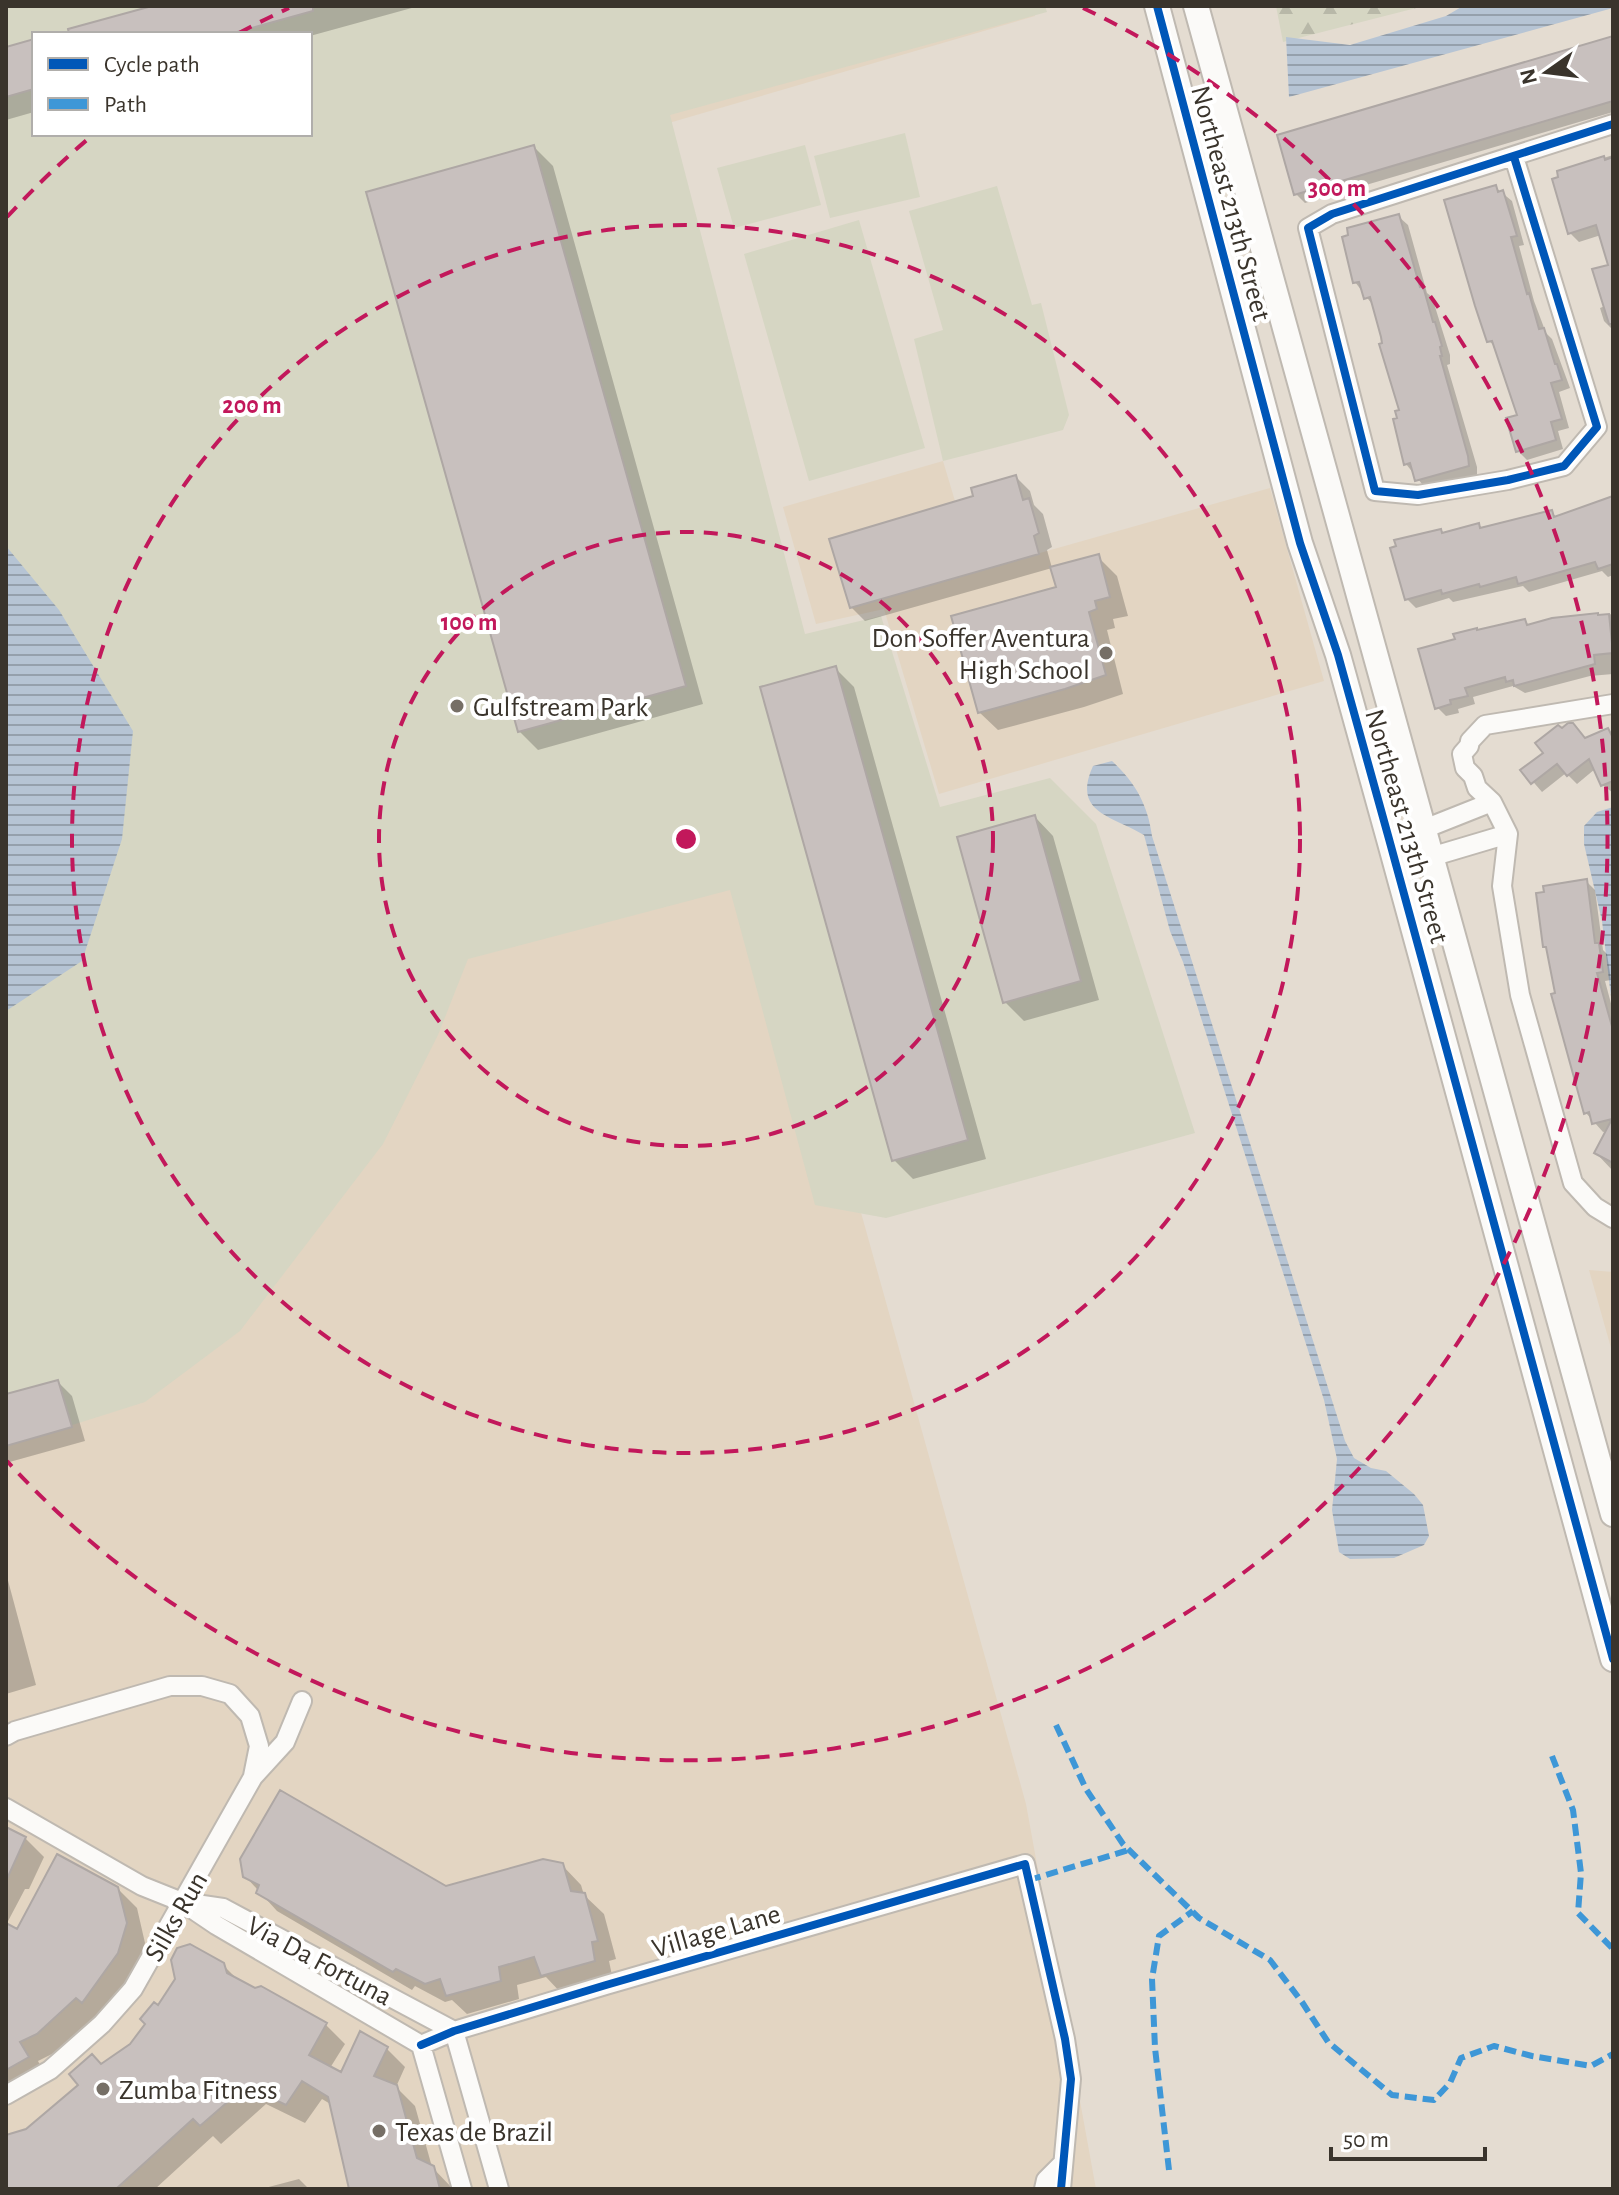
<svg xmlns="http://www.w3.org/2000/svg" width="1619" height="2195" font-family="'Alegreya Sans',sans-serif">
<style>
.built{fill:#e3d5c2;fill-rule:evenodd}
.forest{fill:url(#forest-firs)}
.garden{fill:#d6d6c3;fill-rule:evenodd}
.water{fill:url(#water-rules)}
.shadow{fill:#0003}
.building{fill:#c8c0be;stroke:#aea7a4;stroke-width:2}
.lines{fill:none;stroke-linecap:round;stroke-linejoin:round}
.street-casing{stroke:#bfb9b1;stroke-width:22}
.secondary-casing{stroke:#bfb9b1;stroke-width:28}
.street{stroke:#fbfaf8;stroke-width:18}
.secondary{stroke:#fbfaf8;stroke-width:24}
.quiet{stroke:#3e97d7;stroke-width:6;stroke-dasharray:12 6;stroke-linecap:butt}
.cycleway-casing{stroke:#fff;stroke-width:13}
.cycleway{stroke:#0057b8;stroke-width:8}
.ring{fill:none;stroke:#c2185b;stroke-width:4;stroke-dasharray:14 10}
.poi-dot{fill:#766f66;stroke:#fff;stroke-width:3}
.labels{text-anchor:middle;stroke-width:8;stroke-linejoin:round;paint-order:stroke}
.street-label{font-size:28px;fill:#3a342c;stroke:#fff}
.poi-label{font-size:28px;fill:#3a342c;stroke:#fff;text-anchor:start}
.centre{fill:#c2185b;stroke:#fff;stroke-width:4}
.ring-label{font-size:24px;text-anchor:middle;font-weight:bold;fill:#c2185b;stroke:#fff;stroke-width:8;stroke-linejoin:round;paint-order:stroke}
</style>
<defs>
<pattern id="forest-firs" width="22" height="20" patternUnits="userSpaceOnUse" patternTransform="scale(2)"><rect width="22" height="20" fill="#d6d6c3"/><path d="M5 1l3.5 6h-7zM16 11l3.5 6h-7z" fill="#b8b8a8"/></pattern>
<pattern id="water-rules" width="6" height="5" patternUnits="userSpaceOnUse" patternTransform="scale(2)"><rect width="6" height="5" fill="#b6c4d4"/><path d="M0 2.5h6" fill="none" stroke="#95a0ac"/></pattern>
</defs>
<rect width="100%" height="100%" fill="#e4dcd1"/>
<path class="built" d="M6 6H1033L1035 16 638 132 807 1019 1026 1804 1096 2189H6ZM34 34H310V134H34Z
M943 461 976 571 1270 488 1324 681 939 794 884 609 816 624 783 507Z
M1589 1270 1613 1272V1355Z"/>
<path class="forest" d="M1276 6H1424L1283 42Z"/>
<path class="garden" d="M6 6H1045L1047 12 670 115 805 634 881 616 940 807 1050 778 1096 824 1195 1133 886 1218 815 1205 730 890 468 959 438 1035 383 1144 240 1331 145 1402 6 1446ZM34 34H310V134H34Z
M905 133 920 197 830 218 814 156Z
M805 145 821 205 734 228 717 168Z
M997 186 1032 305 1041 303 1069 415 1063 430 943 461 914 339 943 330 909 211Z
M859 220 925 448 809 481 744 254Z"/>
<path class="water" d="M1463 6 1613 8 1289 97 1286 37 1350 45 1446 16Z
M6 546 59 610 133 731 122 839 82 961 6 1011Z
M1112 761C1135 782 1148 805 1152 836L1345 1441 1354 1458 1371 1468 1386 1471 1414 1494 1423 1505 1429 1536 1424 1545 1394 1558 1350 1559 1339 1552 1332 1510 1337 1459 1324 1400 1183 962 1170 931 1144 835C1111 815 1072 813 1093 766Z
M1613 807V1014L1602 921 1584 844V826L1597 812Z"/>
<path class="shadow" d="M160 6H419L310 36 79 34Z
M1613 38V112L1305 203 1296 194Z
M34 41V112L6 120V49Z
M534 147 553 166 703 704 538 750 519 731Z
M1613 155V330L1604 321 1600 308 1605 306 1610 266 1601 235 1579 242 1570 233 1559 172Z
M1495 187 1512 201 1524 245 1519 246 1534 301 1546 333 1552 339 1570 388 1559 392 1569 428 1558 431 1563 449 1527 460 1518 451 1519 416 1497 348 1489 341Z
M1398 216 1408 225 1427 293 1432 297 1450 355V364L1447 365 1477 467V475L1426 489 1406 464 1399 419 1401 411 1375 308 1355 282Z
M1016 477 1030 491 1034 505 1043 514 1052 547 1047 550 1052 568 865 621 851 607 976 498Z
M1613 505V575L1608 577 1602 571 1529 592 1523 586 1453 602 1449 598 1416 608 1407 599 1440 531 1444 535 1478 525 1482 530 1551 512 1557 518Z
M1098 557 1117 576 1128 616 1113 619 1115 628 1107 630 1123 694 1084 707 998 730 979 712 1059 588Z
M1613 614V674L1590 676 1525 693 1513 686 1473 697 1475 704 1458 709 1459 713 1446 716 1437 707 1524 622 1529 627 1552 620Z
M835 668 854 687 986 1159 913 1179 894 1160Z
M1608 730 1613 734V793L1603 785 1595 769 1577 784 1566 773 1542 792 1523 770Z
M1035 817 1053 836 1099 1000 1024 1021 1005 1002Z
M1586 881 1595 890 1603 950 1607 954 1611 980 1605 981 1613 1011V1171L1596 1153 1608 1131 1603 1132 1586 1113 1549 951 1545 947Z
M58 1382 72 1396 85 1441 6 1463V1397Z
M6 1573 36 1685 6 1694Z
M6 1829 25 1838 44 1857 29 1889H25L6 1925 18 1931 117 1888 137 1908 145 1943 136 1972 102 2020 97 2015 56 2052 38 2061 46 2077 6 2085Z
M562 1865 581 1885 584 1895 604 1914 616 1959 609 1961 613 1980 562 1994 546 1977 517 1985 519 1999 467 2014 452 2000 445 2002 415 1986 412 1990 277 1911 245 1876 446 1888Z
M223 1965 241 1983 326 2025 345 2044 330 2068 342 2075 386 2048 405 2067 396 2087 415 2106 432 2167 453 2189H351L332 2105 322 2099 305 2123 266 2104 221 2144 213 2136 155 2189H6V2138L27 2131 102 2066 131 2045 158 2008Z
M299 2179 309 2189H261Z"/>
<path class="building" d="M152 6H313V11L230 34H69L68 29Z
M1613 36V101L1294 195 1277 135Z
M34 39V89L6 97V47Z
M534 145 686 686 518 732 366 192Z
M1604 156 1605 160 1613 157V324H1609L1592 269 1608 265 1596 225 1568 234 1552 179 1558 177 1557 171Z
M1496 185 1498 192 1503 190 1517 236 1511 237 1527 294 1529 293 1539 329 1544 328 1555 364H1557L1562 380 1551 383 1562 419 1551 422 1556 440 1516 452 1506 418 1517 415 1492 341 1487 342 1475 306 1444 200Z
M1399 214 1420 287 1423 286 1433 322H1435L1442 346 1440 347 1442 356H1440L1468 456 1469 466 1415 481 1410 463 1404 465 1393 419 1397 418 1395 411 1399 410 1379 344 1382 343 1381 337 1370 297 1364 299 1359 282 1353 283 1342 237 1348 235 1347 228Z
M1016 475 1023 500 1029 498 1039 533 1034 536 1039 554 850 608 829 539 973 496 971 488Z
M1613 496V564L1598 569 1595 562 1518 584 1516 577 1480 587 1479 584 1442 594 1441 590 1405 600 1390 548 1396 546 1394 540 1441 529 1442 533 1479 523 1480 528 1552 510 1554 517Z
M1099 554 1110 597 1095 601 1097 609 1089 612 1106 675 1065 689 978 713 951 616 1056 587 1050 567Z
M1598 613V615L1609 614 1613 653 1594 655 1595 664 1514 686 1513 680 1506 682 1505 677 1465 688 1468 696 1450 700 1451 704 1435 709 1418 649 1455 639 1453 634 1477 628V630L1525 619 1527 625 1552 618Z
M836 666 968 1140 892 1161 760 687Z
M1568 723H1573L1585 738 1608 728 1613 738V781L1601 786 1589 759 1567 776 1557 764 1531 784 1520 770 1543 753 1535 743 1558 725 1562 728Z
M1035 815 1081 981 1003 1003 957 837Z
M1587 879 1595 943H1599L1603 972 1597 973 1613 1030V1163L1594 1153 1612 1119 1592 1124 1589 1112 1584 1114 1551 994 1555 993 1546 947H1543L1536 893 1544 892 1543 886Z
M58 1380 72 1427 6 1446V1394Z
M280 1790 446 1886 543 1859 563 1863 571 1891 585 1893 598 1941 592 1942 595 1961 541 1976 534 1957 499 1967 501 1981 446 1996 440 1979 425 1984 396 1969 393 1972 256 1893 259 1885 243 1877 240 1859Z
M6 1827 26 1837 6 1881Z
M57 1854 118 1887 127 1923 118 1953 82 2003 76 1998 37 2034 20 2042 29 2057 6 2070V1923L17 1929Z
M190 1944 224 1963 227 1973 255 1988 261 1986 327 2023 309 2055 341 2072 360 2031 388 2047 374 2076 397 2085 417 2158 434 2166 440 2189H349L328 2097 302 2081 286 2105 246 2086 200 2126 193 2119 116 2189H6V2135L26 2129 78 2085 69 2074 92 2054 101 2064 130 2044 145 2024 140 2019 154 2002 158 2005 175 1979 171 1960 177 1948Z"/>
<g class="lines">
<defs>
<path id="street" d="M1514 157 1597 427 1564 466 1508 480 1418 495 1375 491 1308 228 1332 214 1613 124
M1613 704 1485 725 1470 741 1469 746 1462 754 1465 768 1473 776 1477 788 1492 802 1508 834 1502 886 1520 995 1573 1183 1595 1207 1613 1218
M1389 839 1424 829 1492 802
M1397 867 1508 834
M6 1736 15 1731 170 1686H202L230 1694 250 1716 259 1746 253 1776
M6 1808 142 1886 182 1902 216 1925 421 2045
M189 1903 223 1908 454 2031
M454 2031 499 2189
M421 2045 454 2031 606 1985 1025 1864 1065 2039 1071 2079 1061 2189
M421 2045 462 2189
M6 2095 50 2070 102 2024 133 1989 253 1777 285 1742 302 1701
M1044 2189 1046 2180 1063 2163"/>
<path id="secondary" d="M1157 6 1300 543 1338 655 1389 839 1613 1659
M1196 6 1613 1514"/>
</defs>
<use href="#street" class="street-casing"/>
<use href="#secondary" class="secondary-casing"/>
<use href="#street" class="street"/>
<use href="#secondary" class="secondary"/>
<path class="quiet" d="M1056 1725 1086 1789 1123 1844 1199 1918 1270 1960 1302 2002 1328 2042 1392 2095 1434 2100 1450 2083 1461 2058 1494 2046 1532 2056 1591 2066 1613 2054
M1552 1756 1573 1810 1581 1873 1578 1913 1613 1949
M1029 1880 1129 1850
M1169 2170 1155 2048 1152 1979 1159 1936 1193 1911"/>
<defs>
<path id="cycleway" d="M1157 6 1300 543 1338 655 1389 839 1613 1659
M1514 157 1597 427 1564 466 1508 480 1418 495 1375 491 1308 228 1332 214 1613 124
M421 2045 454 2031 606 1985 1025 1864 1065 2039 1071 2079 1061 2189"/>
</defs>
<use href="#cycleway" class="cycleway-casing"/>
<use href="#cycleway" class="cycleway"/>
</g>
<g class="ring">
<circle cx="686" cy="839" r="307"/>
<circle cx="686" cy="839" r="614"/>
<path d="M7 217A921 921 0 0 1 88 139M239 33A921 921 0 0 1 289 8M1083 8A921 921 0 1 1 7 1461"/>
</g>
<g class="poi-dot">
<circle cx="1106" cy="653" r="8"/>
<circle cx="457" cy="706" r="8"/>
<circle cx="103" cy="2089" r="8"/>
<circle cx="379" cy="2131" r="8"/>
</g>
<g class="labels">
<g class="street-label">
<text transform="translate(1232 203) rotate(75)" y="10">Northeast 213th Street</text>
<text transform="translate(1408 826) rotate(74)" y="10">Northeast 213th Street</text>
<text transform="translate(175 1916) rotate(-60)" y="10">Silks Run</text>
<text transform="translate(716 1930) rotate(-16)" y="10">Village Lane</text>
<text transform="translate(320 1960) rotate(28)" y="10">Via Da Fortuna</text>
</g>
<g class="poi-label">
<text x="1090" y="647" text-anchor="end">Don Soffer Aventura<tspan x="1090" dy="32">High School</tspan></text>
<text x="473" y="716">Gulfstream Park</text>
<text x="119" y="2099">Zumba Fitness</text>
<text x="395" y="2141">Texas de Brazil</text>
</g>
</g>
<circle cx="686" cy="839" r="12" class="centre"/>
<g class="ring-label">
<text x="1337" y="196">300 m</text>
<text x="252" y="413">200 m</text>
<text x="469" y="630">100 m</text>
</g>
<rect width="1619" height="2195" fill="none" stroke="#3a342c" stroke-width="16"/>
<rect x="32" y="32" width="280" height="104" fill="#ffffff" stroke="#b0aeab" stroke-width="2"/>
<rect x="48" y="58" width="40" height="12" fill="#0057b8" stroke="#b0aeab" stroke-width="2"/>
<text x="104" y="72" font-size="24" fill="#3a342c">Cycle path</text>
<rect x="48" y="98" width="40" height="12" fill="#3e97d7" stroke="#b0aeab" stroke-width="2"/>
<text x="104" y="112" font-size="24" fill="#3a342c">Path</text>
<g transform="translate(1547 72) rotate(256)" stroke="#ffffff" stroke-width="6" paint-order="stroke">
<path d="M0-6L14 30L0 20L-14 30Z" fill="#3a342c"/>
<text y="-12" font-size="22" font-weight="bold" text-anchor="middle" fill="#3a342c">N</text>
</g>
<path d="M1331 2147v12h154v-12" fill="none" stroke="#3a342c" stroke-width="4"/>
<text x="1343" y="2147" font-size="24" fill="#3a342c" stroke="#ffffff" stroke-width="6" paint-order="stroke">50 m</text>
</svg>
